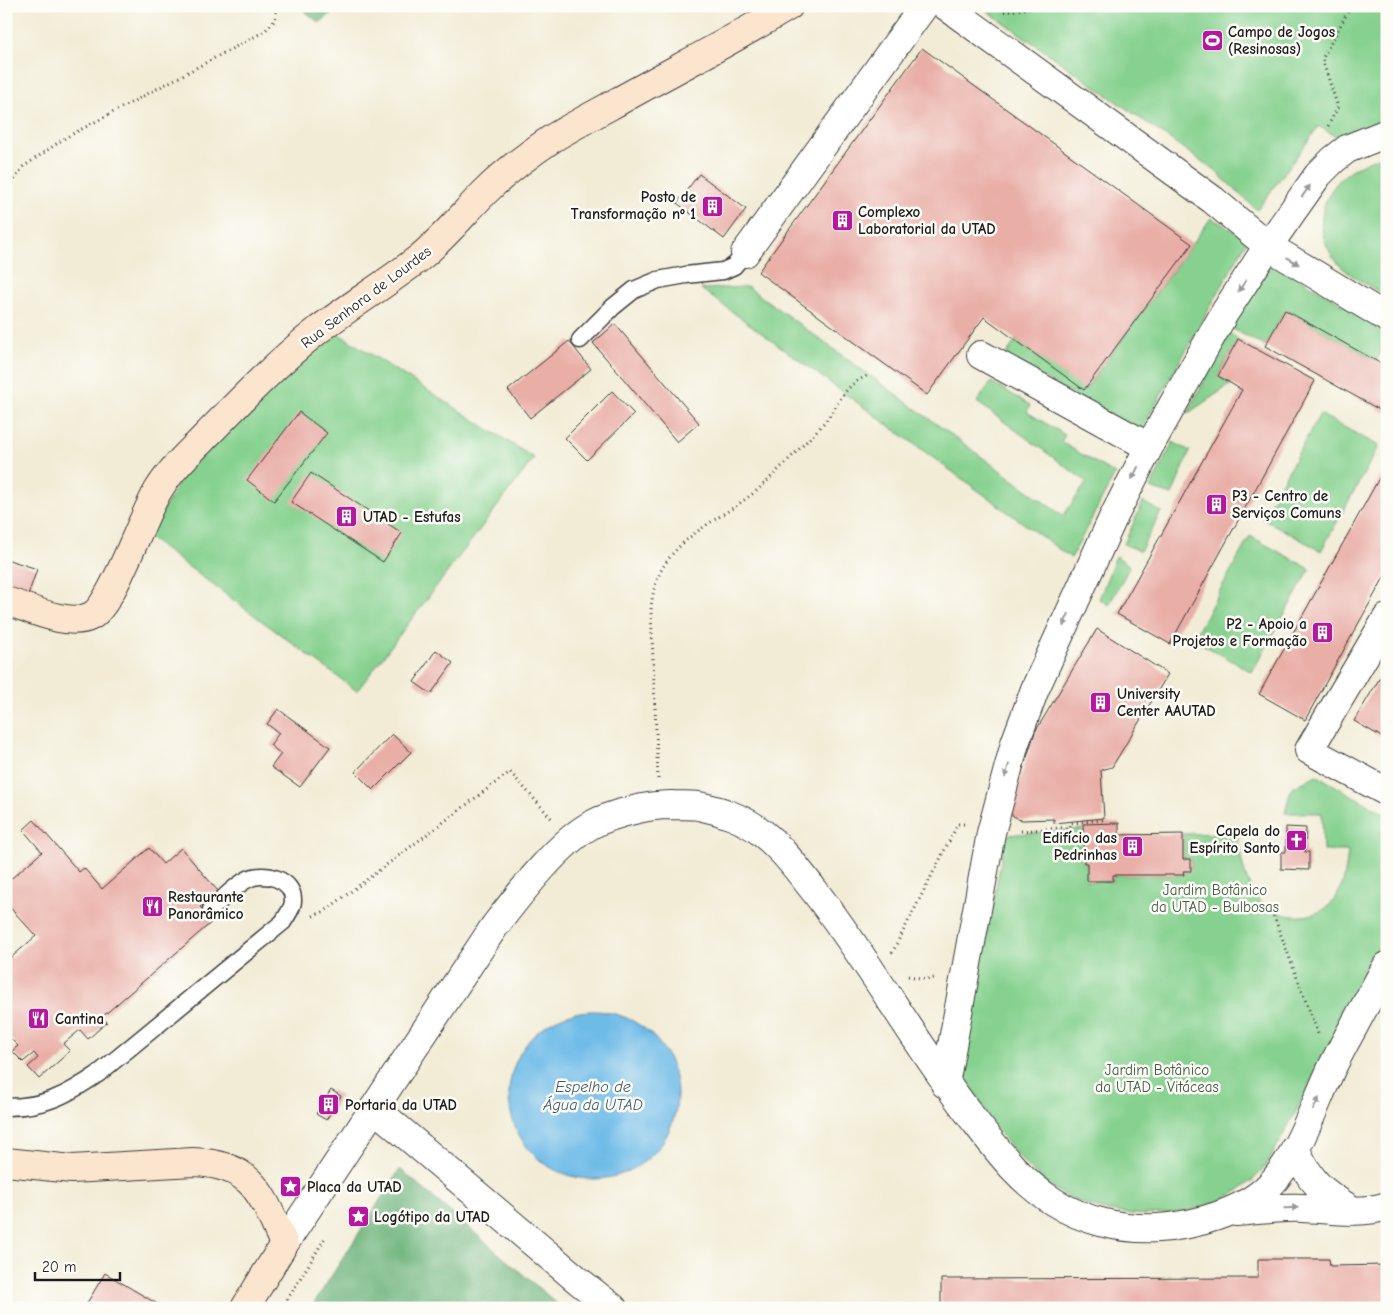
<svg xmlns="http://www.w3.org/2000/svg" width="1393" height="1314" font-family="'Comic Neue',sans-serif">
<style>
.green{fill:#86d18f;stroke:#517656}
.forest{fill:#6cb37a;stroke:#44684b}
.water{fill:#6ebbe8;stroke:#456c82}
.building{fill:#e9afa7}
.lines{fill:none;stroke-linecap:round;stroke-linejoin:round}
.lane-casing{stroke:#3c3b38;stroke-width:19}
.street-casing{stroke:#3c3b38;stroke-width:30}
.secondary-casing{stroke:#3c3b38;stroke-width:30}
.path{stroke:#3c3b38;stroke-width:3;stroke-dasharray:1 4;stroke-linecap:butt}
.lane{stroke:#fff;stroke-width:16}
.street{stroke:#fff;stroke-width:28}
.secondary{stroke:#fce5cf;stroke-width:28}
.oneway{fill:#999}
.labels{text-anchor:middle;stroke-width:5;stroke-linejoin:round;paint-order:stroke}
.poi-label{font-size:15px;font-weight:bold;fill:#1c1c1c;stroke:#fdfcf7;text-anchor:start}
.street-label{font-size:15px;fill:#1c1c1c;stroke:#fdfcf7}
.park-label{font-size:15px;fill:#415b44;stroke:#fdfcf7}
.water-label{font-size:16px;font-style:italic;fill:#3d5c6e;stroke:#fdfcf7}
</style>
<rect width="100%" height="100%" fill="#fdfcf7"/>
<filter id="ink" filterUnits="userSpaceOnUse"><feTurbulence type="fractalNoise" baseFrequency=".02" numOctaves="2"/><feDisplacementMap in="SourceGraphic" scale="10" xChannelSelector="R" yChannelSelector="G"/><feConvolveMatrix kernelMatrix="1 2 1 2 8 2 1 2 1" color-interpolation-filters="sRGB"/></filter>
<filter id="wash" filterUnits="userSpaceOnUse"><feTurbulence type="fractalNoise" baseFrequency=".0096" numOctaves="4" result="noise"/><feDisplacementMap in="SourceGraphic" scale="20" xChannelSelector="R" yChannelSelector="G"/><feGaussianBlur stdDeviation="1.12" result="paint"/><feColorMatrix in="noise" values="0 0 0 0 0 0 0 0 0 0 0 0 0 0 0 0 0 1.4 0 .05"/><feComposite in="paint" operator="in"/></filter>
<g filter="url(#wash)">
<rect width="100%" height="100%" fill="#f2ecd6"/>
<path class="green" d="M980 6H1387V122L1340 139 1319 126 1257 210 1214 170Z
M1387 154V297C1370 286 1349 277 1336 261 1314 233 1318 198 1345 175 1357 165 1372 159 1387 154Z
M1211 218 1248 239 1141 431 1004 357 1016 340 1085 390Z
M1268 260 1387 330V343L1376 361 1285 310 1265 346 1231 328Z
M748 287 1063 516 1087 482 977 402 991 382 1030 405 1027 412 1065 435 1061 442 1115 474 1071 558 701 289Z
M1229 333 1238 339 1218 376 1231 384 1187 414Z
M339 334 534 458 357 691 148 537 184 473 327 335Z
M1320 414 1379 446 1321 551 1262 518Z
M1173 442 1190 451 1172 495 1150 488Z
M1143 502 1161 512 1140 551 1124 544Z
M1250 536 1310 569 1252 672 1193 639Z
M1116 556 1130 566 1109 605 1099 599Z
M1316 775 1387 815V932L1359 980 1318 1070 1267 1165C1220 1225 1110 1229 1050 1186 1015 1160 985 1114 959 1079L1006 835 1083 829 1084 863H1087V881H1113V875H1183V871L1191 870V859H1183V834L1237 833C1241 855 1243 880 1258 899 1276 921 1318 923 1335 899 1345 884 1346 868 1348 851H1323L1322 813H1285L1291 789Z"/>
<path class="forest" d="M299 6H342L319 23Z
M400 1169 560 1306 563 1308H311Z"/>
<path class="water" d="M509 1095a84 84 0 1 1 168 0a84 84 0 1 1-168 0Z"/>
<g id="blocks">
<path class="building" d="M922 48 1192 244 1084 390 984 317 927 395 758 272Z
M699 174 746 209 724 239 677 203Z
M1285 310 1387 367V414L1265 346Z
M615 324 699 423 677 442 593 343Z
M1238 339 1315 381 1170 644 1117 614 1242 390 1218 376Z
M569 341 591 369 530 418 508 390Z
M612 391 634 414 587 460 565 438Z
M299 412 327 433 274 501 247 480Z
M1387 464V572L1305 720 1259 694Z
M311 473 402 533 383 562 291 502Z
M6 559 37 569 25 604 6 597Z
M1097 629 1168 674 1112 767 1101 770 1104 818 1054 823V819L1023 820 1017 819 1011 814V807L1035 732Z
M436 650 453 663 431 694 414 682Z
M1387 666V740L1354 721Z
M278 709 330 747 300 787 271 767 281 754 270 745 279 733 267 724Z
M392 734 411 752 373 790 355 772Z
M34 820 79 872 84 868 102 889 149 848 163 864 181 848 218 891 200 907 213 921 102 1017 107 1022 88 1039 80 1030 63 1044 70 1051 39 1079 28 1067 38 1058 34 1053 23 1062 12 1051 18 1046 6 1034V1015L8 1013 6 1011V962L36 936 6 903V883L42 852 23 830Z
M1119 823V835L1183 834V859H1191V871H1183L1184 875H1113V881H1087V863H1084L1083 824Z
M1286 827 1306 828 1305 852H1309V870L1281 869V852H1286Z
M331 1090 341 1096 326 1120 316 1114Z
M1258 1259H1329L1330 1266 1387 1265V1308H941V1279L1258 1278Z
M105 1273 164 1308H84Z"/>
</g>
</g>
<g filter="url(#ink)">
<use href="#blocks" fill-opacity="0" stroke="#3c3b38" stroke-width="1"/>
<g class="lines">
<defs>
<path id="lane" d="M580 340 613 307 634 290 658 280 686 275 723 271 734 266 745 253
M6 1107C45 1107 67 1095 98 1074L283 922C287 915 293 908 293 901 294 879 264 871 248 879 234 886 223 899 211 909"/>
<path id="street" d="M946 6 1213 200 1268 246 1387 318
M745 253 924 6
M981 355 1149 447
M1387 618 1309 750 1387 792
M945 1084 991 833 1015 743 1035 689 1112 520 1149 447 1225 312 1268 246 1318 175 1333 160 1347 149 1387 133
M374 1108 580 1282 613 1308
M1295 1148C1310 1182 1321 1191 1352 1210
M1236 1212C1258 1210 1280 1207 1302 1208 1330 1209 1359 1215 1387 1206
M284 1244 494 927C518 896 557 844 591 825 611 814 648 805 671 805 681 806 693 804 703 807 723 811 746 820 761 832 782 848 797 869 813 889 871 963 916 1046 974 1120 997 1150 1021 1182 1054 1202 1084 1221 1122 1230 1158 1228 1193 1226 1244 1212 1269 1186 1298 1156 1312 1111 1329 1074 1339 1052 1351 1032 1362 1011 1371 996 1378 981 1387 966"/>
<path id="secondary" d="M6 601C29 608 69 628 91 616 113 605 142 515 159 489 170 471 185 456 200 442 237 404 275 364 317 331 350 306 386 284 418 259 443 239 462 215 484 193 505 172 529 154 553 138 571 127 590 117 608 107 668 73 730 42 789 6
M6 1162 72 1169 193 1162C254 1164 262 1195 284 1244L245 1308"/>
</defs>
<use href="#lane" class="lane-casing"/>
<use href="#street" class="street-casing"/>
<use href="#secondary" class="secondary-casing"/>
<path class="path" d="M1004 12 1040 6
M1328 126 1338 107 1322 59 1351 6
M6 179 12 184
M6 192 23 167 65 138 265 31 275 20 277 6
M658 779 651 611C654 539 717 526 762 486 782 466 803 446 822 425 841 404 840 387 869 375
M1021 831 1070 827V823L1104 820
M1272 911 1318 1034
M313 916 325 911 510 772 553 820
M892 953 958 824H965
M908 976 926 979 936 978
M282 1308 325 1238"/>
<use href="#lane" class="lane"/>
<use href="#street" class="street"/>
<use href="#secondary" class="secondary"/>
</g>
<defs><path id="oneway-solid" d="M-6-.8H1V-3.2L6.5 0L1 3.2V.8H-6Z" transform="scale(1.25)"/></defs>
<g class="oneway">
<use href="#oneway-solid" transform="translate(1306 191) rotate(-55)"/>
<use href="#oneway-solid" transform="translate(1293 261) rotate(31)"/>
<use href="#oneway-solid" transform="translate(1242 286) rotate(123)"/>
<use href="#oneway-solid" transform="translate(1135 473) rotate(117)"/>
<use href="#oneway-solid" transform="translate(1066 620) rotate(114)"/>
<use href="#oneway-solid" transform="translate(1007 771) rotate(106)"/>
<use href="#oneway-solid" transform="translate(1316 1104) rotate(-65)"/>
<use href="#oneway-solid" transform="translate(1291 1208) rotate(-1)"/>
</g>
</g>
<defs>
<symbol id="stadium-square" viewBox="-11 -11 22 22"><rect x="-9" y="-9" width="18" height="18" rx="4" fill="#b5179e" stroke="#fdfcf7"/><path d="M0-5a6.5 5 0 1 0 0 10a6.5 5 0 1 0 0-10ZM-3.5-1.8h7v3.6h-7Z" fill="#fff"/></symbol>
<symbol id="building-square" viewBox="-11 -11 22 22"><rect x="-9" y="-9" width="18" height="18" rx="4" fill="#b5179e" stroke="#fdfcf7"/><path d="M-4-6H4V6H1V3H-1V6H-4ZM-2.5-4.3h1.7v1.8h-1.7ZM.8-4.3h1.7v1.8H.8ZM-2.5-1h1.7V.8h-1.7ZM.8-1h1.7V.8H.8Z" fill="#fff"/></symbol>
<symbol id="church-square" viewBox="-11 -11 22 22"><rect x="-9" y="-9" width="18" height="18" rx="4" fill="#b5179e" stroke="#fdfcf7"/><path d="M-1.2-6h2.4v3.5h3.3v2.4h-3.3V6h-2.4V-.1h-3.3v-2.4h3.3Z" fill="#fff"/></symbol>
<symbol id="restaurant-square" viewBox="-11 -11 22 22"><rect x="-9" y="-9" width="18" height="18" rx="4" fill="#b5179e" stroke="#fdfcf7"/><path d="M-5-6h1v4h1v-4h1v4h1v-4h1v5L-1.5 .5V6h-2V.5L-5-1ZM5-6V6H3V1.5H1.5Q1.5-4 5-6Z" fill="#fff"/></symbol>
<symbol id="sight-square" viewBox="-11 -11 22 22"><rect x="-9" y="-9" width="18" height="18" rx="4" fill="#b5179e" stroke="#fdfcf7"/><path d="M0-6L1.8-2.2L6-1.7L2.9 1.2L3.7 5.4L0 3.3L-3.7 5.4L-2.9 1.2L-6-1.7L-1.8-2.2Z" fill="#fff"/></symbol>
</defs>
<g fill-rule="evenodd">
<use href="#stadium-square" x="1200" y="28" width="25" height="25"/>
<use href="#building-square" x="700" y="194" width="25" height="25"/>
<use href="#building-square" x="830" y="208" width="25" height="25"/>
<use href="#building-square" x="1204" y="492" width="25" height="25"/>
<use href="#building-square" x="334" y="504" width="25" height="25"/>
<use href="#building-square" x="1310" y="620" width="25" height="25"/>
<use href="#building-square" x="1088" y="690" width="25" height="25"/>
<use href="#church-square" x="1284" y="828" width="25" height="25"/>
<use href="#building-square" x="1120" y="834" width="25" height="25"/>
<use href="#restaurant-square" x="140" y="894" width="25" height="25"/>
<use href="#restaurant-square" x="26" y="1006" width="25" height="25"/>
<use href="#building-square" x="316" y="1092" width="25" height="25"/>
<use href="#sight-square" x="278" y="1174" width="25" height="25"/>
<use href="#sight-square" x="346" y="1204" width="25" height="25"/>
</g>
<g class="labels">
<g class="poi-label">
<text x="1228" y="37">Campo de Jogos<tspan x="1228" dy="17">(Resinosas)</tspan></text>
<text x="696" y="202" text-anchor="end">Posto de<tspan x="696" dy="17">Transformação nº 1</tspan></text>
<text x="858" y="217">Complexo<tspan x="858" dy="17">Laboratorial da UTAD</tspan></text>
<text x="1232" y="501">P3 - Centro de<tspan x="1232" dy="17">Serviços Comuns</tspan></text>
<text x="363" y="522">UTAD - Estufas</text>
<text x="1307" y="629" text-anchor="end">P2 - Apoio a<tspan x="1307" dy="17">Projetos e Formação</tspan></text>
<text x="1117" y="699">University<tspan x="1117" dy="17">Center AAUTAD</tspan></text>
<text x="1280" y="836" text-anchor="end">Capela do<tspan x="1280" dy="17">Espírito Santo</tspan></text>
<text x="1117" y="843" text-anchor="end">Edifício das<tspan x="1117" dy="17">Pedrinhas</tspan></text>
<text x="168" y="902">Restaurante<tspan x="168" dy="17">Panorâmico</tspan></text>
<text x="55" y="1024">Cantina</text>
<text x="345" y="1110">Portaria da UTAD</text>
<text x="307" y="1192">Placa da UTAD</text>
<text x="374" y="1222">Logótipo da UTAD</text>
</g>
<g class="street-label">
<text transform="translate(366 297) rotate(-37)" y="5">Rua Senhora de Lourdes</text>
</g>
<g class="park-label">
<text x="1215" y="895">Jardim Botânico<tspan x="1215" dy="17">da UTAD - Bulbosas</tspan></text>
<text x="1157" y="1075">Jardim Botânico<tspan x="1157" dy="17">da UTAD - Vitáceas</tspan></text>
</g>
<g class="water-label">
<text x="593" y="1092">Espelho de<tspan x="593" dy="18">Água da UTAD</tspan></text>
</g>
</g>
<rect width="1393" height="1314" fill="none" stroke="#fdfcf7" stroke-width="25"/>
<path d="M35 1272v8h85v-8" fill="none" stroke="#1c1c1c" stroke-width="2.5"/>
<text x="42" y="1272" font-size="15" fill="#1c1c1c" stroke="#fdfcf7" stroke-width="4" paint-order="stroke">20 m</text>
</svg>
